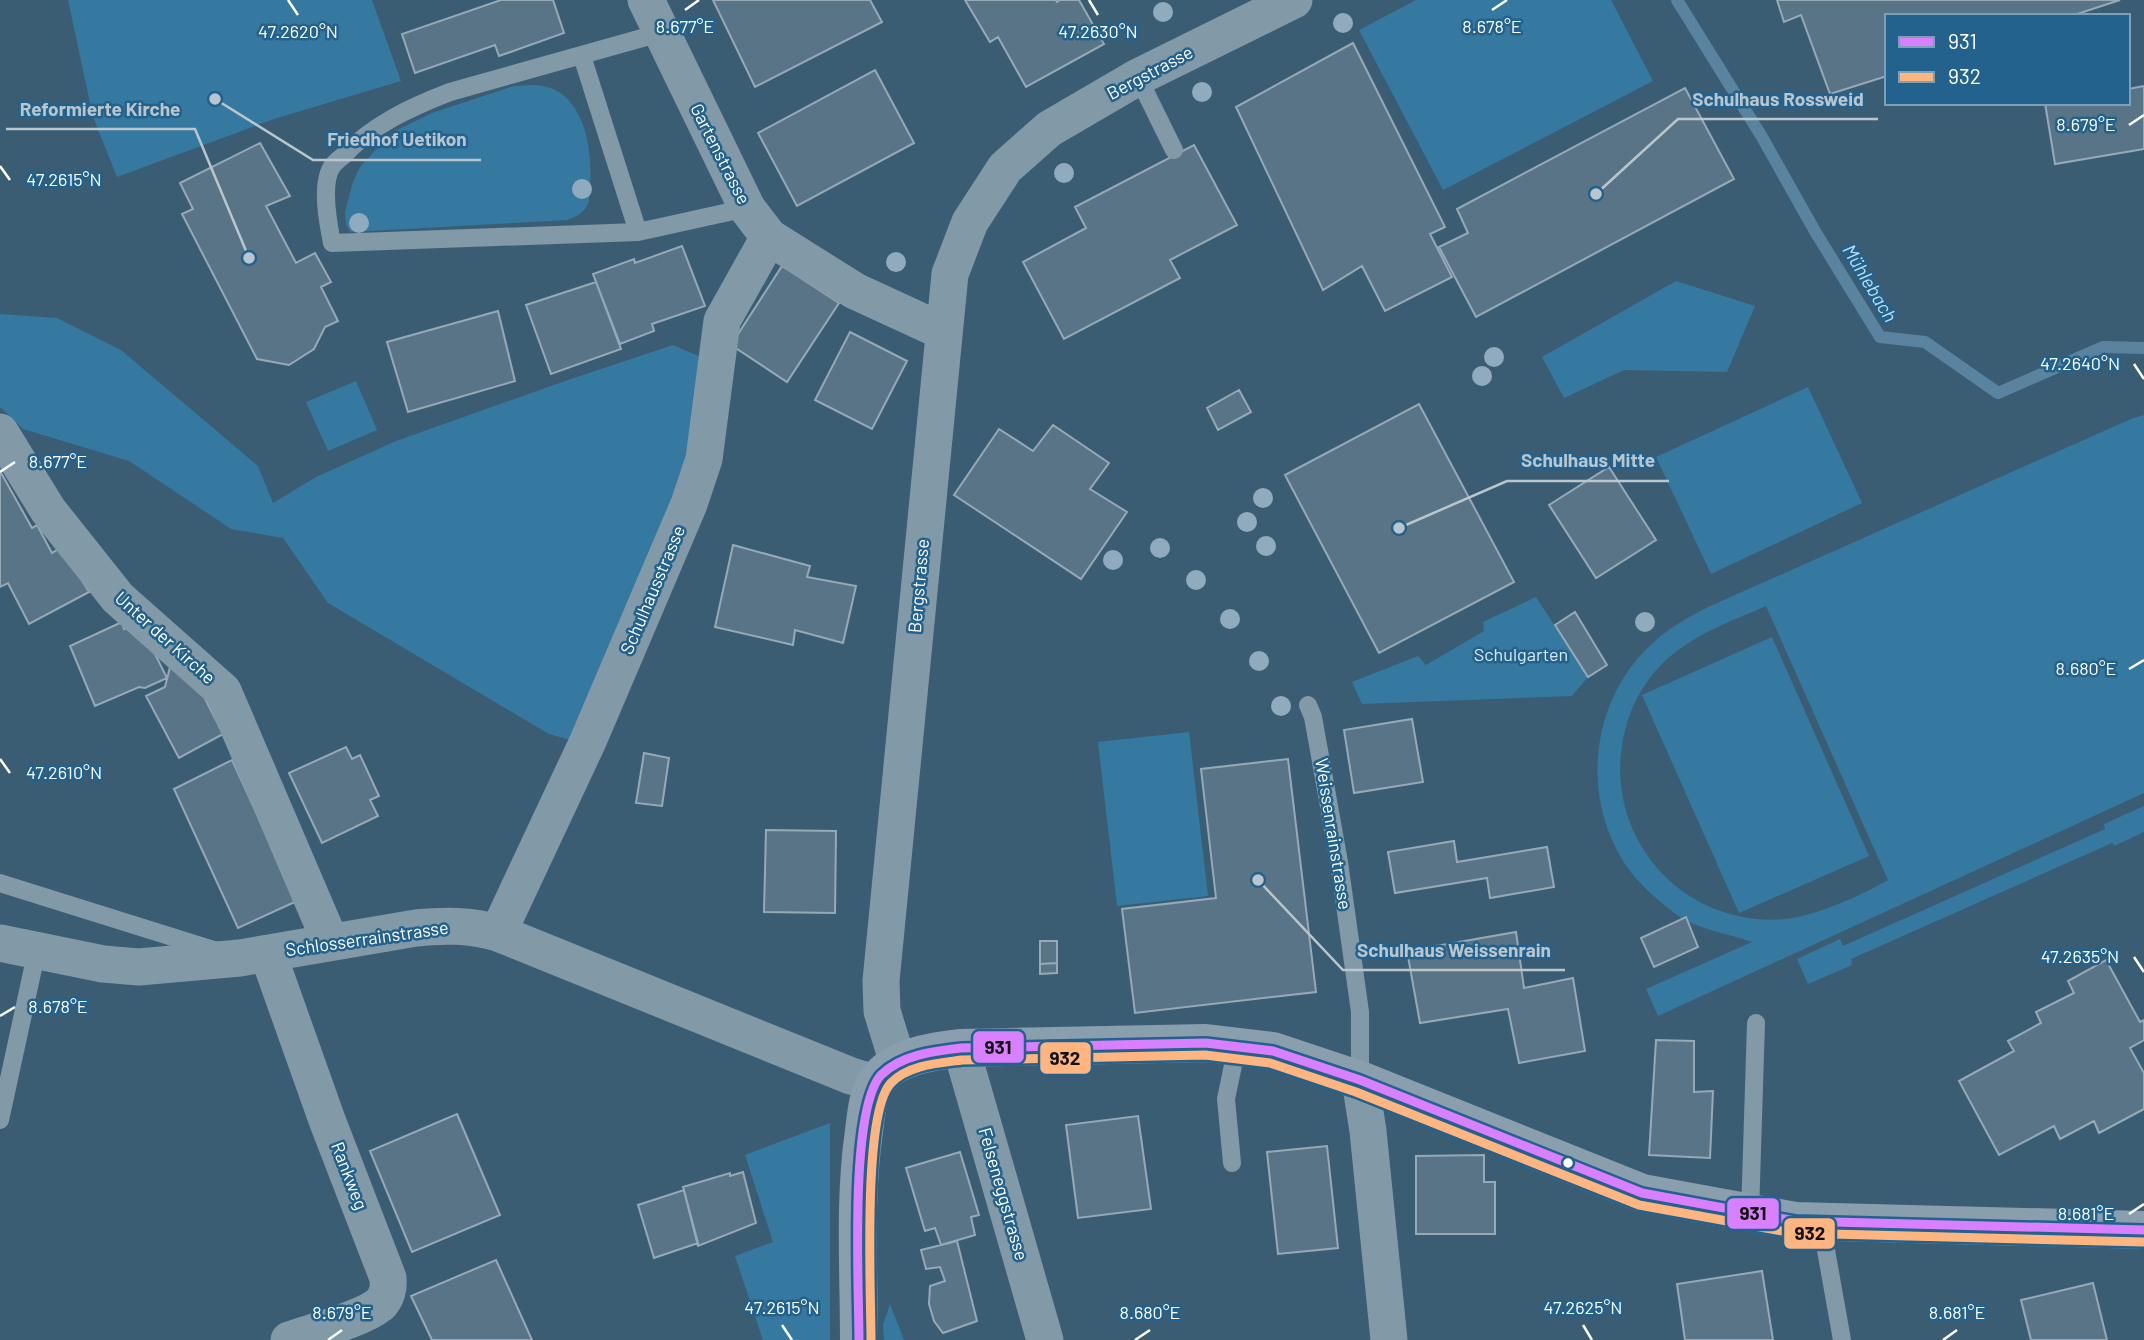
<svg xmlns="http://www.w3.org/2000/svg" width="2144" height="1340" font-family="Barlow,sans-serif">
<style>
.green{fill:#3578a0;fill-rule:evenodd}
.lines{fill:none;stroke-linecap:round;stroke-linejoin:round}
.stream{stroke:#59839f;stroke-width:12}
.building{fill:#597486;stroke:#96a9b7;stroke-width:2}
.lane{stroke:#8299a8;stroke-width:18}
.street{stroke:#8299a8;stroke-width:37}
.secondary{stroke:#8a9fae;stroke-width:38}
.bus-1-casing{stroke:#23628c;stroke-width:14}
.bus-2-casing{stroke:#23628c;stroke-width:14}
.bus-1{stroke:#d880ff;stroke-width:9}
.bus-2{stroke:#ffb580;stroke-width:9}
.tree{fill:#90abbd}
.ticks{fill:none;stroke:#fff;stroke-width:2.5}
.bus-dot{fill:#fff;stroke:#23628c;stroke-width:2.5}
.labels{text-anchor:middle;stroke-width:5;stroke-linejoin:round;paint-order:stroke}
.street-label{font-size:18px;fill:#fff;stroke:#23628c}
.park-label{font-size:18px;fill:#d6ebf8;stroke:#23628c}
.water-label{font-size:19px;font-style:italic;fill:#bddef2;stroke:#23628c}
.ticks-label{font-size:18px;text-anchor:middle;fill:#fff;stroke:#23628c;stroke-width:5;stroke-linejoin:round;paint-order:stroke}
.leader{fill:none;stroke:#bac6ce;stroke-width:2.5}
.callout-dot{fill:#bac6ce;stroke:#23628c;stroke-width:2.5}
.callout-label{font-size:19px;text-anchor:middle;font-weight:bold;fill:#bac6ce;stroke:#23628c;stroke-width:5;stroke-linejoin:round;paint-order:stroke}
.line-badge{stroke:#23628c;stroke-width:2.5}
.pale-badge-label{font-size:19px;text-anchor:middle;font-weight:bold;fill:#111}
</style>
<rect width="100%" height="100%" fill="#3b5d74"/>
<path class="green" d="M68 0H372L401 81 274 119 117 177 93 117Z
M1416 0H1611L1653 81 1443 190 1359 30Z
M530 85C542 85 552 87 562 94 588 115 592 156 590 186 590 194 590 201 586 208 581 214 575 217 568 220L350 232 346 224 345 212 353 182 360 167 391 133 432 113 514 86Z
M1676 281 1755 306 1727 372 1624 370 1564 398 1542 357Z
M0 314 57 318 121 350 258 466 273 503 316 477 396 441 568 380 673 345 703 358 694 447 574 741 549 734 328 603 283 538 231 529 129 461 23 429 0 407Z
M356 381 377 430 328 451 306 402Z
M1808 387 1862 503 1711 574 1656 457Z
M2144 415V793L1658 1016 1646 989 1752 942C1727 933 1699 930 1677 915 1660 902 1643 888 1630 871 1579 802 1589 699 1654 642 1670 627 1689 617 1708 607L2131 419ZM1766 606 1888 880C1862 895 1816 916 1785 919 1684 928 1604 839 1623 740 1629 707 1646 676 1672 655 1700 632 1734 620 1766 606Z
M1536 597 1588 677 1572 696 1362 704 1352 682 1418 656 1426 665 1484 631 1483 622Z
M1772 637 1869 856 1739 913 1642 695Z
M1189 732 1208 896 1117 906 1098 742Z
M2144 806V832L2114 846 2112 843 1851 959 1852 965 1808 984 1797 959 1840 939 1843 946 2105 829 2104 824Z
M830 1123V1340H763L735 1256 773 1242 745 1155Z
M890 1304 904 1340H884L883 1325Z"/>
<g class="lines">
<path class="stream" d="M1677 0 1762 137 1816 233 1880 337 1925 342 1998 393 2103 347 2144 348"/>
</g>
<path class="building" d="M501 0H553L564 33 499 56 495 45 415 73 402 34Z
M713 0H870L882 22 755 87Z
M965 0H1056L1057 2 1060 0H1079L1104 44 1026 87 998 37 990 42Z
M1777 0H2120L2071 16H1887V76L1830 94 1801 15 1784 22Z
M1353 43 1445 227 1430 234 1452 277 1385 311 1362 266 1323 290 1236 107Z
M875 70 914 143 797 206 758 133Z
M2144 86V149L2055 164 2045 103H2128V89Z
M1685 88 1734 179 1476 317 1439 247 1468 233 1457 209Z
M260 143 290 196 266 206 296 263 315 253 331 282 321 287 338 321 325 327 314 349 289 365 257 359 182 214 193 209 180 183Z
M1194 145 1237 225 1170 260 1180 278 1064 339 1023 262 1086 228 1075 207Z
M682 246 705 306 652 324 654 331 620 344 593 274 634 259 635 263Z
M782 266 839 303 787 382 731 345Z
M596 282 621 349 551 374 526 305Z
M498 311 515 381 408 412 387 342Z
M850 332 907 361 872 429 815 400Z
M1239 390 1251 412 1218 430 1207 408Z
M1419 404 1514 582 1379 653 1285 475Z
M1053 425 1109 463 1090 489 1127 512 1081 579 954 495 999 429 1033 451Z
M1609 467 1656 540 1596 578 1549 505Z
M0 471 32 528 37 525 52 553 66 544 77 572 89 592 29 624 8 583 0 587Z
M733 545 810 566 807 577 856 586 843 643 795 630 793 645 715 627Z
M1575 612 1607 665 1588 677 1555 625Z
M122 622 124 629 139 622 167 678 145 688 139 687 95 706 70 646Z
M170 667 193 675 223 734 179 758 146 696 165 687Z
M1412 719 1423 782 1354 793 1344 730Z
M346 747 352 759 360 755 379 796 370 800 378 816 322 843 289 773Z
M644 753 669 758 662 806 636 803Z
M1288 759 1316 992 1135 1013 1122 909 1216 898 1201 769Z
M232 760 297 901 238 928 174 789Z
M766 830 836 831 835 913 764 912Z
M1454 841 1457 862 1547 847 1554 887 1490 898 1487 878 1395 893 1388 852Z
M1686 917 1698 947 1654 967 1641 938Z
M1516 932 1524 988 1573 978 1585 1051 1519 1063 1508 1009 1420 1023 1407 951Z
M1040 941H1057V963L1040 964Z
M2106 960 2140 1022 2144 1020V1040L2130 1048 2144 1073V1109L2099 1133 2094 1121 2060 1139 2054 1126 1999 1155 1959 1081 2014 1051 2008 1041 2041 1023 2036 1012 2074 993 2068 981Z
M1057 963V973L1040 974V964Z
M1656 1040 1694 1041V1092L1713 1091 1710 1158 1649 1155Z
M457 1114 500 1215 412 1252 370 1151Z
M1138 1116 1151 1209 1078 1218 1066 1125Z
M1327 1146 1338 1248 1278 1254 1267 1152Z
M960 1152 979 1215 971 1217 975 1235 941 1245 935 1228 925 1231 906 1168Z
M1484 1155V1182H1495V1234H1416V1156Z
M743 1172 756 1223 698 1246 683 1187 730 1173V1176Z
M684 1190 698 1243 654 1258 638 1205Z
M957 1241 977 1321 943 1333 934 1321 929 1304 930 1286 945 1281 940 1267 926 1269 921 1250Z
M496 1260 532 1340H432L411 1296Z
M1762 1271 1773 1340H1685L1677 1284Z
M2093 1283 2107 1340H2031L2021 1300Z"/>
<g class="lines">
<path class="lane" d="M660 33 450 92C411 107 372 125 343 156 339 159 334 163 331 168 321 186 328 223 332 243L638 232 747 208
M582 56 638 232
M1138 77 1174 150
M1308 705 1313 717 1339 862 1360 1012V1080
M0 883 217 951
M0 1120 37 950
M1232 1163 1226 1099 1237 1046
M1750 1214 1756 1023
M1821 1222 1842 1340"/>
<path class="street" d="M646 0 747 208 769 237 855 291 944 332
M0 432 48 510 118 598 223 691 330 941
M498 933 588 741 689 504 704 459 722 321 769 237
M0 943 103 964 139 967 240 958 416 928C445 925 470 925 498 933L851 1076 875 1083
M268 954 327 1120 388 1278C389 1287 387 1298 379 1305 362 1319 312 1332 289 1340
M961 1048 1045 1340
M898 1063 882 1011 881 981 950 274 970 222 1005 168 1049 129 1138 77 1294 0
M1360 1080 1368 1131 1389 1340"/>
<path class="secondary" d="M859 1340C859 1270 854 1200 864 1131 866 1116 867 1098 875 1084 890 1057 933 1051 961 1048L1206 1043 1273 1051 1360 1080 1642 1193 1795 1221 2144 1230"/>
<defs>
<path id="bus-1" d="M859 1340C859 1288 849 1111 881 1075 901 1055 934 1051 961 1048L1206 1043 1273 1051 1360 1080 1642 1193 1795 1221 2144 1230"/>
<path id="bus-2" d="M871 1340C871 1293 862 1113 891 1083 908 1065 939 1063 962 1060L1205 1055 1270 1063 1356 1092 1639 1205 1793 1233 2144 1242"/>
</defs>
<use href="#bus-1" class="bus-1-casing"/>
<use href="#bus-2" class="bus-2-casing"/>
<use href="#bus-1" class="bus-1"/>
<use href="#bus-2" class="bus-2"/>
</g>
<g class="tree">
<circle cx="1163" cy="12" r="10"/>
<circle cx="1343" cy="23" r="10"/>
<circle cx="1202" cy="92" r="10"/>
<circle cx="1064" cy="173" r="10"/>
<circle cx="582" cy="189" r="10"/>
<circle cx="359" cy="223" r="10"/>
<circle cx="896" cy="262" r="10"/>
<circle cx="1494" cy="357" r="10"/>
<circle cx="1482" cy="376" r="10"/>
<circle cx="1263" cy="498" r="10"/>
<circle cx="1247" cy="522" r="10"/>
<circle cx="1266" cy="546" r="10"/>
<circle cx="1160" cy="548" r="10"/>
<circle cx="1113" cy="560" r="10"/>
<circle cx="1196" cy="580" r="10"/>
<circle cx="1230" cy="619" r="10"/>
<circle cx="1645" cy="622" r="10"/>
<circle cx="1259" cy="661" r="10"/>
<circle cx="1281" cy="706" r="10"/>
</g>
<path class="ticks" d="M288 0 298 15M1089 0 1098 15M685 10 699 0M1492 10 1507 0M2129 125 2144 115M0 166 10 180M2134 364 2144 379M0 472 15 462M2129 669 2144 660M0 759 10 773M2134 957 2144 972M0 1016 15 1007M2129 1214 2144 1204M782 1325 792 1340M1583 1325 1592 1340M328 1340 342 1330M1135 1340 1150 1330M1943 1340 1957 1330"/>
<circle class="bus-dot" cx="1568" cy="1163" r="6"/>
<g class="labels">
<g class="street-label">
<text transform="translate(1150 73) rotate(-28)" y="6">Bergstrasse</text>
<text transform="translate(720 154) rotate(63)" y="6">Gartenstrasse</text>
<text transform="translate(919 586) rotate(-85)" y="6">Bergstrasse</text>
<text transform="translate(653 590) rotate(-67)" y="6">Schulhausstrasse</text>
<text transform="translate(165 638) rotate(42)" y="6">Unter der Kirche</text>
<text transform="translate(1333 834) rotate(81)" y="6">Weissenrainstrasse</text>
<text transform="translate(367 939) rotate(-8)" y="6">Schlosserrainstrasse</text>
<text transform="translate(349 1176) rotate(69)" y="6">Rankweg</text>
<text transform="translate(1003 1194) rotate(74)" y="6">Felseneggstrasse</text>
</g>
<g class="park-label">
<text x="1521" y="661">Schulgarten</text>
</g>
<g class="water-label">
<text transform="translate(1870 283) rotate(59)" y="7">Mühlebach</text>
</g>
</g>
<g class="ticks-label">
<text x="1492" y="33">8.678°E</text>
<text x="685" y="33">8.677°E</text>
<text x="298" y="38">47.2620°N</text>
<text x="1098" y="38">47.2630°N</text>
<text x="2086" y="131">8.679°E</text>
<text x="64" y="186">47.2615°N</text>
<text x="2080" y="370">47.2640°N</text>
<text x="58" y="468">8.677°E</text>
<text x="2086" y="675">8.680°E</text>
<text x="64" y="779">47.2610°N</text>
<text x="2080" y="963">47.2635°N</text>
<text x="58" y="1013">8.678°E</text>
<text x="2086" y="1220">8.681°E</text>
<text x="782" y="1314">47.2615°N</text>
<text x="1583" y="1314">47.2625°N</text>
<text x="342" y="1319">8.679°E</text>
<text x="1150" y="1319">8.680°E</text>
<text x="1957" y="1319">8.681°E</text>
</g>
<path class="leader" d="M1596 194L1678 119H1878M249 258L195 129H6M215 99L313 160H481M1399 528L1507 481H1669M1258 880L1343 970H1565"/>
<g class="callout-dot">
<circle cx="1596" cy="194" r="7"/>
<circle cx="249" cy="258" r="7"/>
<circle cx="215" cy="99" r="7"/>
<circle cx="1399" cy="528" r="7"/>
<circle cx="1258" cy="880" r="7"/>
</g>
<g class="callout-label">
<text x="1778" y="106">Schulhaus Rossweid</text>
<text x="100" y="116">Reformierte Kirche</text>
<text x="397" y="146">Friedhof Uetikon</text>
<text x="1588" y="467">Schulhaus Mitte</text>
<text x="1454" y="957">Schulhaus Weissenrain</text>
</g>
<g class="line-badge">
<rect x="972" y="1030" width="53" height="34" rx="7" fill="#d880ff"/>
<rect x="1039" y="1041" width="53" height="34" rx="7" fill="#ffb580"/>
<rect x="1726" y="1197" width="54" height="33" rx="7" fill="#d880ff"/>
<rect x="1783" y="1217" width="53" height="33" rx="7" fill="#ffb580"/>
</g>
<g class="pale-badge-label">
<text x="998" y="1054">931</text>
<text x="1065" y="1065">932</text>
<text x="1753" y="1220">931</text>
<text x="1810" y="1240">932</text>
</g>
<rect x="1885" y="14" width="245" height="91" fill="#23628c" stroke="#7ba1ba" stroke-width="2"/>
<rect x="1899" y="37" width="35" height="10" fill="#d880ff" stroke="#7ba1ba" stroke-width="2"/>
<text x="1948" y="49" font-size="21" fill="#ffffff">931</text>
<rect x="1899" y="72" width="35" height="10" fill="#ffb580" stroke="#7ba1ba" stroke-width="2"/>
<text x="1948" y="84" font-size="21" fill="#ffffff">932</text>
</svg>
